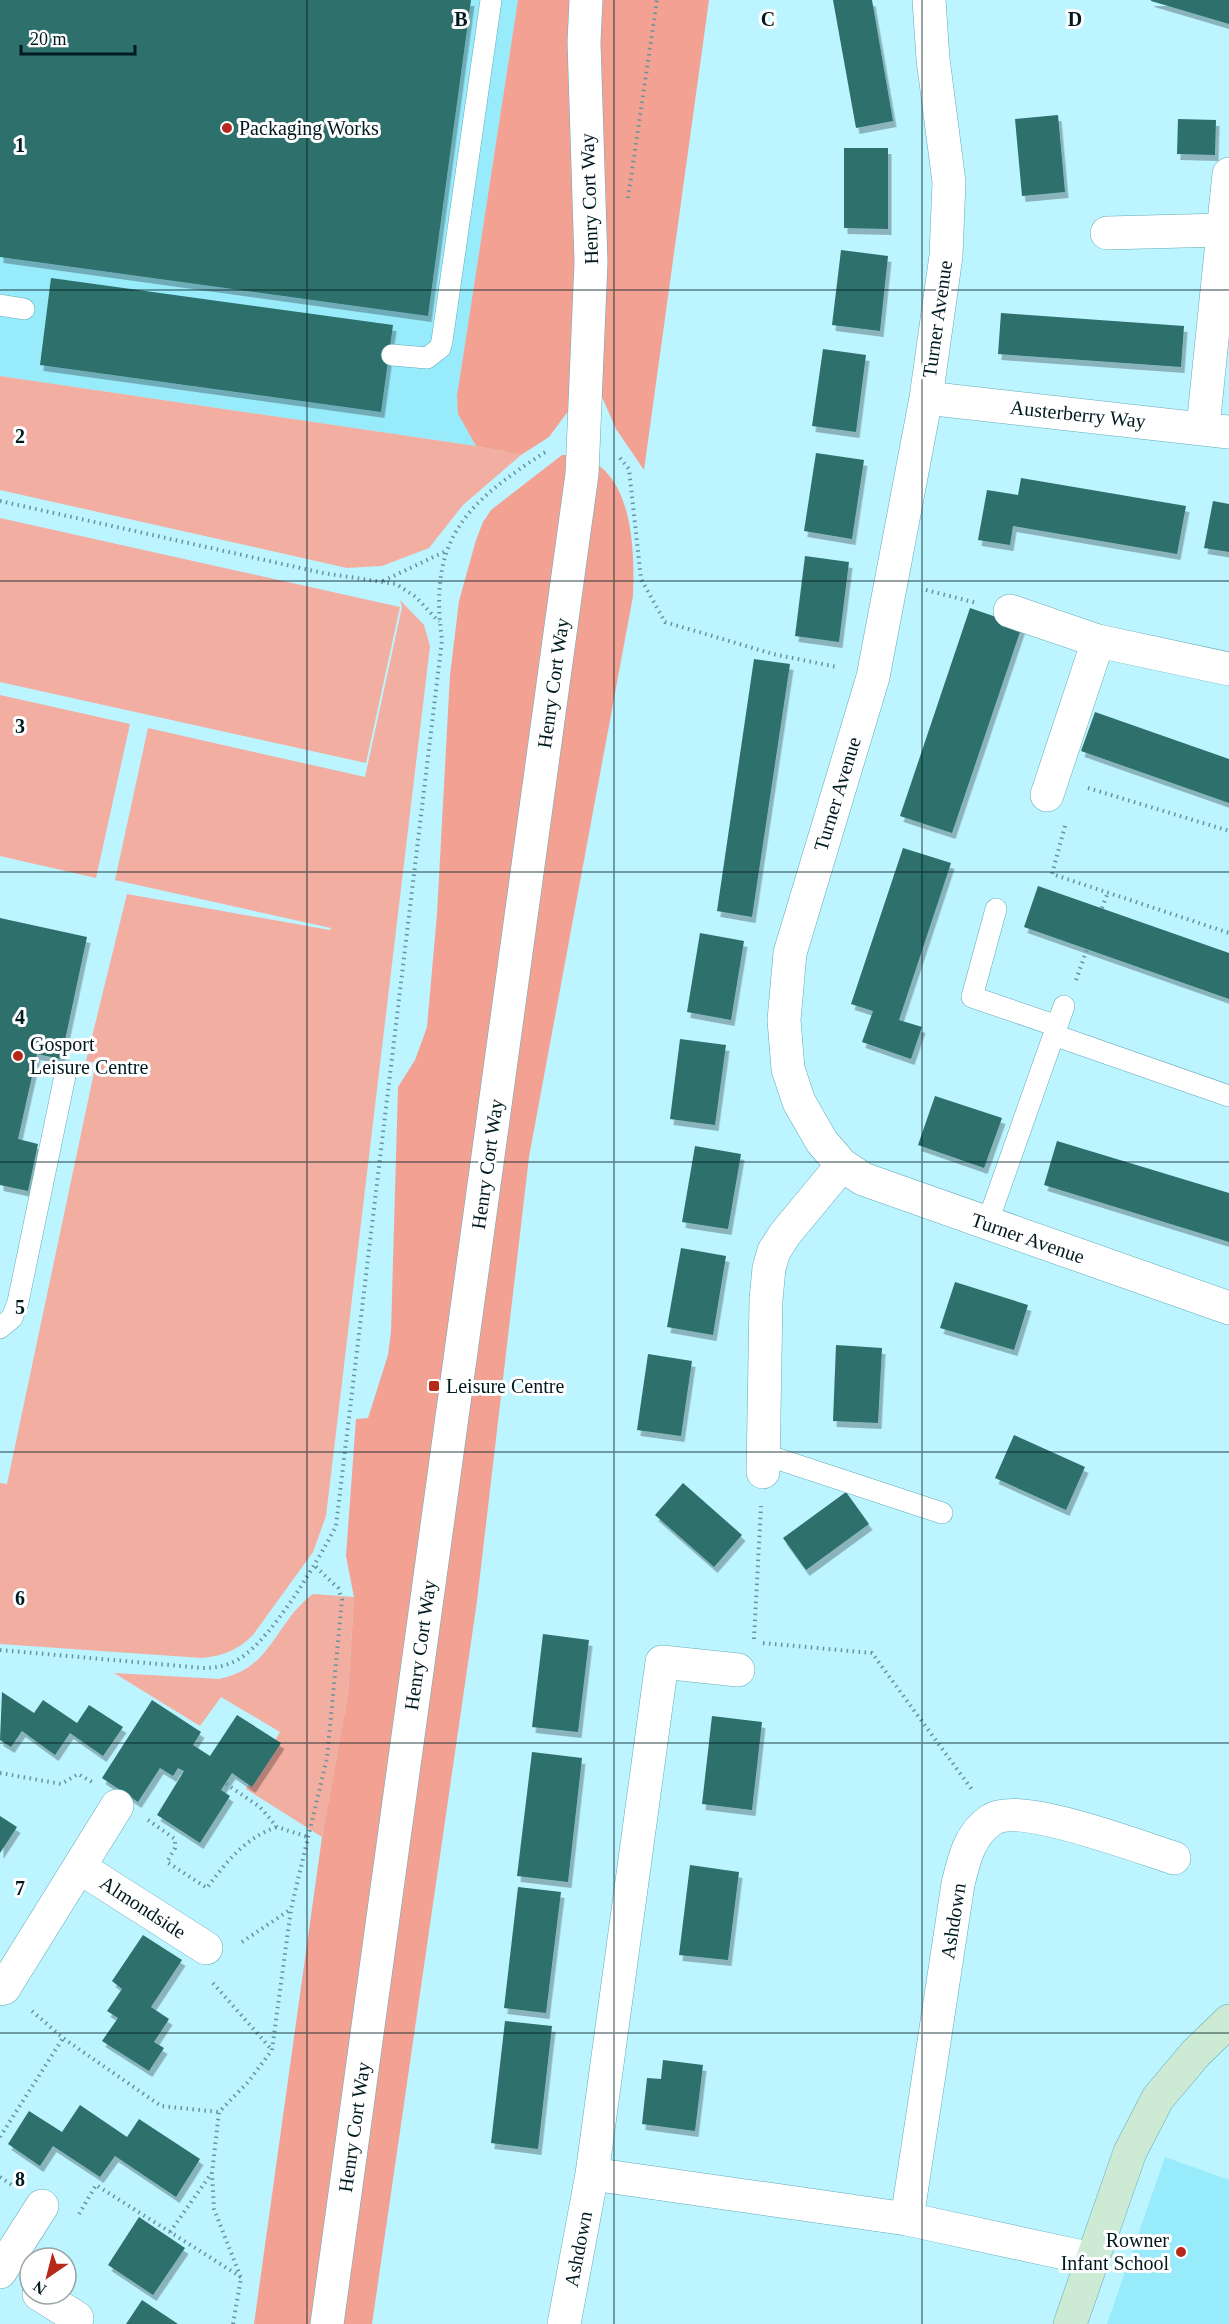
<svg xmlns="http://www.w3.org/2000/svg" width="1229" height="2324" font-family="Georgia,serif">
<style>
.built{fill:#98ebfa}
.green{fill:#f3aea2}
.forest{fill:#f3a193}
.building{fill:#2d706c;filter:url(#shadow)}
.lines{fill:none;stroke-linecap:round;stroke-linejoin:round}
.lane-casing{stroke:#64abb8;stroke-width:22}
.street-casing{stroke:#64abb8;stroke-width:34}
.secondary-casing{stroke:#64abb8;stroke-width:34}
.path{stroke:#68939c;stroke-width:4;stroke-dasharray:1.5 4.5;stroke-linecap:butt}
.lane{stroke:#fff;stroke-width:21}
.street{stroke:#fff;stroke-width:33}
.secondary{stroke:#cdead4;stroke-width:33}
.grid{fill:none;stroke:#001b20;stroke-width:1.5;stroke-opacity:0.55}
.poi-dot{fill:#b6291b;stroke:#fff;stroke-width:2}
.labels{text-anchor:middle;stroke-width:6;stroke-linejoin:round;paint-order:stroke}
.poi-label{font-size:20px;fill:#001b20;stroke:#fff;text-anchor:start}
.street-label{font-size:20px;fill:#001b20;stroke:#fff}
.grid-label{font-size:20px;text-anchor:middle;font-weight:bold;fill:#001b20;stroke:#fff;stroke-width:6;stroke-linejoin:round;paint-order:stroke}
</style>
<defs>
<filter id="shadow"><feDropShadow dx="3.5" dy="6" stdDeviation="0" flood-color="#0004"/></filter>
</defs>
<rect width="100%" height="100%" fill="#bcf4ff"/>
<path class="built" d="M0 0H518L457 396 458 414 476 446 0 376Z
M1165 2157 1229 2180V2324H1107Z"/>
<path class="green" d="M0 376 476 446 521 455 463 505 429 548 382 566 347 568 0 490Z
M0 518 400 607 366 763 0 682Z
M400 600 424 625 430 646 326 1516 313 1552 253 1635C238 1650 223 1656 202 1658L0 1644V1483L7 1484 96 1063 86 1061 127 894 330 930 331 928 115 880 148 728 365 777 402 607Z
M0 695 130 724 96 878 0 856Z
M313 1594 354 1597 348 1694 322 1837 246 1789 280 1732 221 1697 200 1726 114 1673 219 1679C272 1669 275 1622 313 1594Z"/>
<path class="forest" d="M518 0H709L644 470 616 429 599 390 575 402 549 437 521 455 476 446 458 414 457 396Z
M562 455C633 453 635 546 633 596L529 1157 477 1601 372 2324H254L322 1837 348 1694 354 1597 346 1556 356 1419 368 1418 388 1355 391 1332 398 1087 415 1060 427 1027 437 914 450 675 459 601 476 540 483 522 491 510Z"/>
<path class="building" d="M0 0H471L428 316 0 257Z
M833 0H872L893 121 856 128Z
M1229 0V24L1151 1V0Z
M1058 115 1065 192 1022 196 1015 119Z
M1178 119 1216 120 1215 155 1177 154Z
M844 148H888V229L844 228Z
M841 250 888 256 880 331 832 325Z
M51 278 393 325 381 412 40 365Z
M1001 313 1184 326 1181 367 998 354Z
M823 349 866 355 856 432 812 426Z
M816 453 864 460 852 539 804 531Z
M1021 478 1186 506 1177 554 1013 526 1010 545 978 540 987 490 1018 495Z
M1213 501 1229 504V552L1204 548Z
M805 556 849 562 839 642 795 636Z
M970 608 1022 626 952 833 900 816Z
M754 659 790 664 752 917 717 911Z
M1095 712 1229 759V803L1081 751Z
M903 848 951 863 899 1020 922 1027 911 1059 862 1042 873 1011 851 1004Z
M1038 886 1229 953V999L1024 927Z
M0 918 87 937 61 1059 37 1054 18 1139 38 1144 28 1191 0 1185Z
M700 933 744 941 731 1020 687 1012Z
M680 1039 726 1045 715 1125 670 1119Z
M935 1096 1002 1118 984 1168 918 1145Z
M1057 1141 1229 1193V1242L1044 1185Z
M695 1146 741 1154 728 1229 682 1222Z
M681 1248 726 1256 713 1335 667 1327Z
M955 1282 1028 1305 1014 1350 940 1328Z
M836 1345 882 1348 878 1423 833 1421Z
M648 1354 692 1361 681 1436 637 1430Z
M1014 1435 1085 1467 1066 1510 995 1478Z
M683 1483 742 1535 714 1567 655 1515Z
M846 1492 869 1524 806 1570 783 1538Z
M543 1634 589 1640 578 1732 532 1727Z
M2 1692 34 1713 43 1700 77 1723 89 1705 123 1727 103 1756 70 1733 55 1755 22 1731 11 1747 0 1740Z
M152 1700 201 1732 193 1745 210 1756 237 1715 281 1743 252 1787 232 1773 221 1790 230 1796 200 1843 157 1815 184 1771 178 1768 173 1776 160 1768 138 1802 102 1778Z
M712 1716 762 1722 752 1810 702 1804Z
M532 1752 582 1758 568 1882 517 1876Z
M0 1816 17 1827 0 1853Z
M690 1865 739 1872 728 1960 679 1955Z
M518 1887 561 1892 546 2013 504 2008Z
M143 1935 182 1960 151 2007 169 2019 154 2042 164 2048 149 2071 102 2041 118 2018 107 2011 122 1989 112 1981Z
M505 2021 552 2026 538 2149 491 2143Z
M663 2060 703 2065 695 2131 642 2124 647 2078 661 2079Z
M80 2105 127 2137 139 2119 200 2159 176 2197 115 2156 100 2177 53 2146 40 2166 8 2144 29 2111 62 2132Z
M139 2217 185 2248 153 2295 108 2265Z
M142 2300 178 2324H126Z"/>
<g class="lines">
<defs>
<path id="lane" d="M0 305 24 309
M392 355 427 358 440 348 442 341 491 0
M996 909 972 997 1057 1026
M1054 1035 1229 1096
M987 1224 1064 1006
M0 1328 12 1318 18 1302 66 1071
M763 1454 942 1513"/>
<path id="street" d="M929 0 933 59 949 182 946 256 926 398 873 677 790 953 784 1020 788 1069 799 1102 822 1142 842 1165 863 1179 1229 1308
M1107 233 1223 230
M926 398 1229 432
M1203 427 1229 174
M1010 611 1098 641 1229 669
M1047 795 1098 641
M763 1472 766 1300 769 1268 774 1251 785 1234 842 1165
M79 1867 206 1948
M0 1989 4 1988 117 1806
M592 2174 907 2219 1092 2259
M907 2219 958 1884C964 1860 969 1835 991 1820 1020 1801 1139 1847 1174 1858
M0 2272 42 2206
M39 2294 77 2318
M327 2324 582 474 591 262 584 42 586 0
M564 2324 592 2174 662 1662 738 1670"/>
<path id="secondary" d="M1070 2324 1130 2152 1158 2098 1196 2053 1229 2021"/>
</defs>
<use href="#lane" class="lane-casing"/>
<use href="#street" class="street-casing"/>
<use href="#secondary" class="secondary-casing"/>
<path class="path" d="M628 198 657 0
M620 458 629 469 641 579 665 622 773 654 837 667
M0 501 323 573 396 584 416 597 439 622
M383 581 444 552
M926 590 977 603
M1088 788 1229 831
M1065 826 1052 874 1229 933
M1102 908 1108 892
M1076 980 1087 949
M754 1639 761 1506
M763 1643 872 1653 973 1791
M0 1650 203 1668C216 1668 227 1666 239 1659 272 1639 318 1561 336 1526L442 640C428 538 466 503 547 451
M0 1773 61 1784 78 1774 92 1782
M226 1784 260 1807 277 1827 308 1837
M148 1820 175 1839V1848L167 1862 207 1888C226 1862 246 1837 277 1827
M242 1942 291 1909
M213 1983 272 2050
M32 2011 63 2038 161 2106 219 2112
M0 2137 63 2038
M0 2177 12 2185
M79 2214 96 2185 241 2277
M170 2232 211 2174
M233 2324 241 2278 214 2209 212 2173 219 2112 249 2081 272 2050 291 1909 327 1758 342 1600 338 1588 315 1566"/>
<use href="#lane" class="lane"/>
<use href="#street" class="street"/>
<use href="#secondary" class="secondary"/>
</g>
<path class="grid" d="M307 0V2324M614 0V2324M922 0V2324M0 290H1229M0 581H1229M0 872H1229M0 1162H1229M0 1452H1229M0 1743H1229M0 2033H1229"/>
<g class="poi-dot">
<circle cx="227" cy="128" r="6"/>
<circle cx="18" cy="1056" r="6"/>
<rect x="428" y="1380" width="12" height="12" rx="3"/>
<circle cx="1181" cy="2252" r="6"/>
</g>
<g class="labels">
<g class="poi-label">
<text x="239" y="135">Packaging Works</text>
<text x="30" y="1051">Gosport<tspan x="30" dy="23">Leisure Centre</tspan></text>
<text x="446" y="1393">Leisure Centre</text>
<text x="1169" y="2247" text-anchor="end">Rowner<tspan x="1169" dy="23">Infant School</tspan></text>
</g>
<g class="street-label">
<text transform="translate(589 199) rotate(-92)" y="7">Henry Cort Way</text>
<text transform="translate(937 319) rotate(-82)" y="7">Turner Avenue</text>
<text transform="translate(1078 414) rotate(6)" y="7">Austerberry Way</text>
<text transform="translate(553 683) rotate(-82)" y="7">Henry Cort Way</text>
<text transform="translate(837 794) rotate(-73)" y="7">Turner Avenue</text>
<text transform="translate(487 1164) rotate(-82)" y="7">Henry Cort Way</text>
<text transform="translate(1028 1238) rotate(19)" y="7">Turner Avenue</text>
<text transform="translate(420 1645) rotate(-82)" y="7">Henry Cort Way</text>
<text transform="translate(143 1907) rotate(33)" y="7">Almondside</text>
<text transform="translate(953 1921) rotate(-81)" y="7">Ashdown</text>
<text transform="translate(354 2127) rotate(-82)" y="7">Henry Cort Way</text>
<text transform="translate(578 2249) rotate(-79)" y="7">Ashdown</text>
</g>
</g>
<g class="grid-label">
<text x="461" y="26">B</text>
<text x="768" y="26">C</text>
<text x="1075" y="26">D</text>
<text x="20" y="152">1</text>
<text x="20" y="443">2</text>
<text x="20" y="733">3</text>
<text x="20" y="1024">4</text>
<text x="20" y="1314">5</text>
<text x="20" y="1605">6</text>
<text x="20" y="1895">7</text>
<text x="20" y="2186">8</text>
</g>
<g transform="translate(48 2276) rotate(215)"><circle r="28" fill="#ffffff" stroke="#99a4a6" stroke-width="1.5"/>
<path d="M0-4.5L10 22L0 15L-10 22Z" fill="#b6291b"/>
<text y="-9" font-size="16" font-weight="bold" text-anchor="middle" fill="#001b20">N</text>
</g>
<path d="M21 45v9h114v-9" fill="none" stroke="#001b20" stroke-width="3"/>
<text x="30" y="45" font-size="18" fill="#001b20" stroke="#ffffff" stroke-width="4.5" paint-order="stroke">20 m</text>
</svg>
